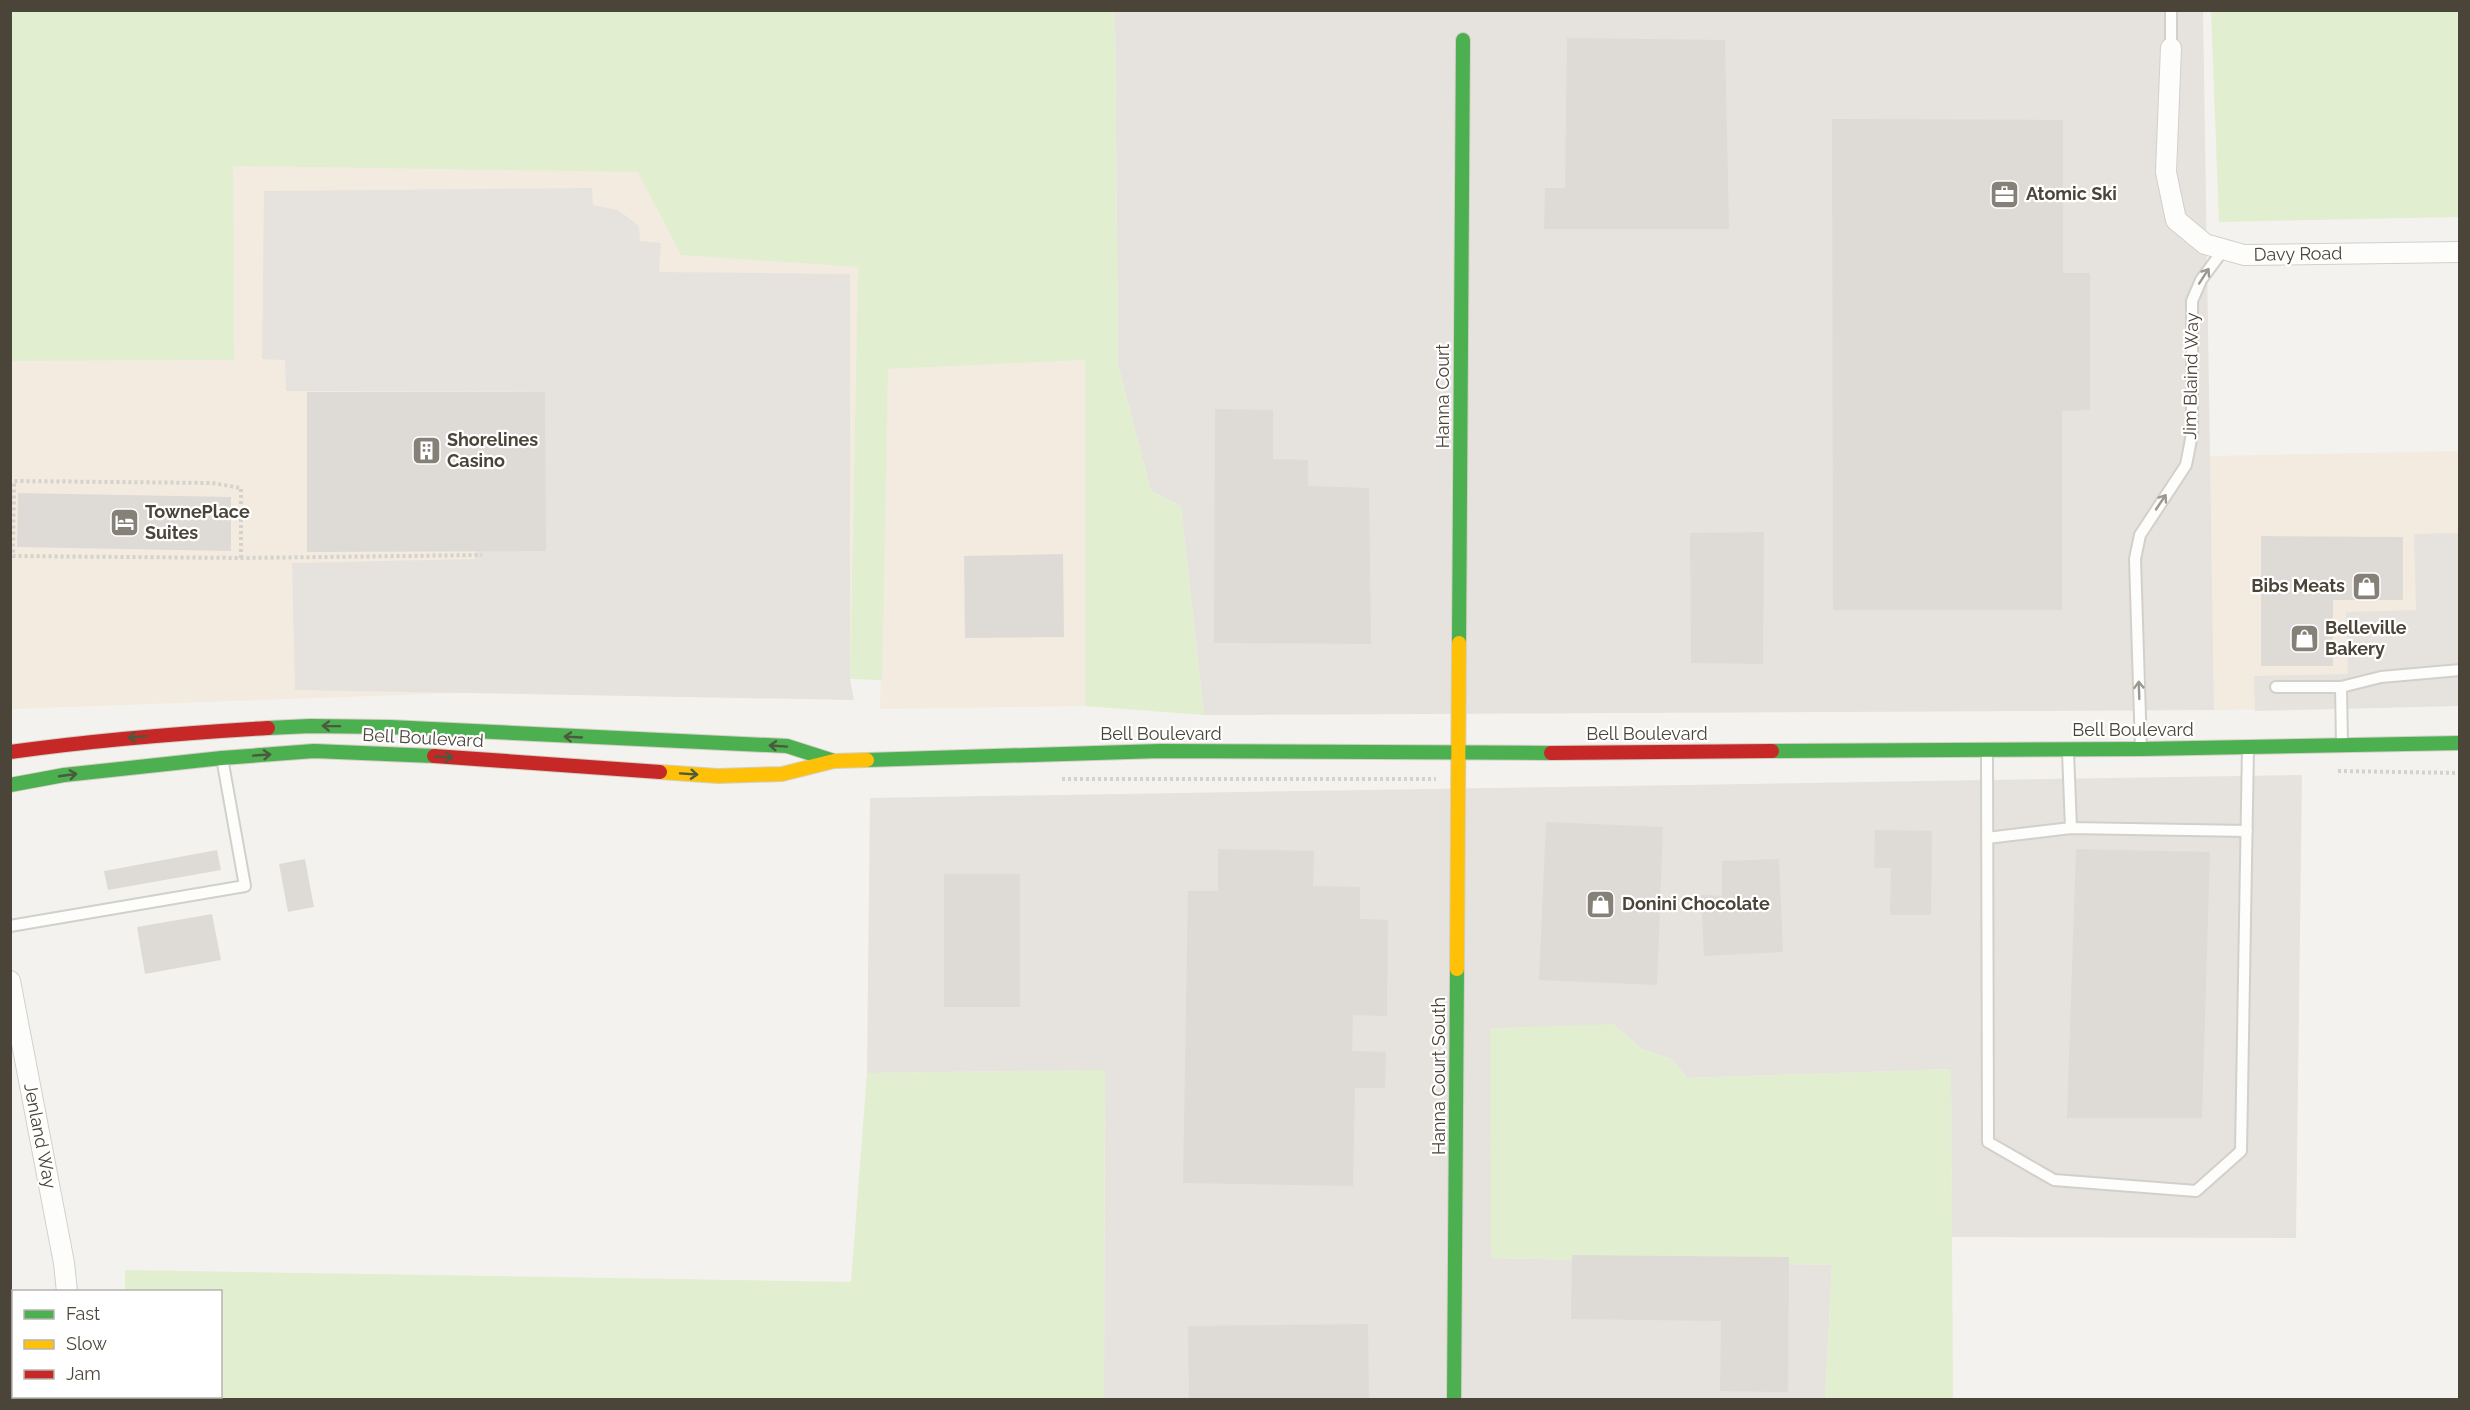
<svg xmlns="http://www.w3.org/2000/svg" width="2470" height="1410" font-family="Raleway,sans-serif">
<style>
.commercial{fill:#f3ebdf}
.industrial{fill:#e6e2de}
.green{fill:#e1eecf}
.parking{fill:#e6e3df}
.building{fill:#dedbd6}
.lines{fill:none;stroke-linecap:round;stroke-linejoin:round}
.lane-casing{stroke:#d2d0cb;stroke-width:14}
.street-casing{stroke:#d2d0cb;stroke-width:22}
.fast-casing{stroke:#d3cfc5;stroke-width:16}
.slow-casing{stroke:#d3cfc5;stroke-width:16}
.jam-casing{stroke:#d3cfc5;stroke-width:16}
.path{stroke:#d3d2cc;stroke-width:4;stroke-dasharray:3 3;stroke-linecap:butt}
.lane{stroke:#fdfdfc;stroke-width:10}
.street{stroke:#fdfdfc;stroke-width:20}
.fast{stroke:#4caf50;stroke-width:14}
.slow{stroke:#ffc107;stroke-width:14}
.jam{stroke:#c62828;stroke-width:14}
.oneway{stroke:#9b9791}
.oneway2{stroke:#4b593e}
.labels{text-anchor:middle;stroke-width:4.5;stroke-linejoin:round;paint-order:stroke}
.poi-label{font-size:18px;font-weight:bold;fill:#4b4439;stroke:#fff;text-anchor:start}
.street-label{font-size:18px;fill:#4b4439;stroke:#fff}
</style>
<rect width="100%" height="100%" fill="#f4f2ee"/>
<path class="commercial" d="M232 166 638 171 681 255 858 267 850 679 11 709 10 361 234 360Z
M1086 360 1085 706 880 709 888 369Z
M2459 451V706L2214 710 2210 456Z"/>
<path class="industrial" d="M1115 11H2203L2214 710 1204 715 1181 506 1151 491 1118 365Z
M2302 775 2296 1238 1952 1237 1951 1069 1687 1078 1672 1059 1642 1049 1613 1024 1491 1258 1832 1265 1825 1399H1104L1105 1070 867 1073 870 798Z"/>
<path class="green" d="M10 11H1115L1118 365 1151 491 1181 506 1204 715 1085 706V360L888 369 882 680 850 679 858 267 681 255 638 172 233 166 234 360 11 361Z
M2211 11H2459V217L2219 222Z
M1613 1024 1642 1049 1672 1059 1687 1078 1951 1069 1953 1399H1825L1832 1265 1491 1258 1490 1028Z
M1105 1070 1104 1399H126V1396H220V1292L125 1291V1270L851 1282 867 1073Z"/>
<path class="parking" d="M592 188 593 205 618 210 639 226 640 241 661 243 659 272 850 274V679L854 700 295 690 292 563 475 559 481 519 544 392 286 391 285 360 262 359 264 191Z
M2459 533V706L2255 711 2254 676 2348 674 2346 612 2416 610 2414 534Z"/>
<path class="building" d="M1567 38 1725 40 1729 229H1544L1545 188H1565Z
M1832 119 2063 120V273H2090V410L2062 411V610H1833Z
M307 392H545L546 551 307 552Z
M1215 409 1273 410V459L1308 460V486L1369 488 1371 644 1214 643Z
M18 493 231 497V551L17 547Z
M1764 532 1763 664 1691 663 1690 533Z
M2261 536 2403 537V600H2333V666H2261Z
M1063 554 1064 637 965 638 964 556Z
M1546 822 1663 827 1657 985 1539 980Z
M1875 830 1932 831 1931 915H1890L1891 868H1874Z
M1218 849 1314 851 1313 886 1360 887V919L1388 920 1387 1016 1353 1015 1352 1051 1386 1052 1385 1088H1355L1353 1186 1183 1183 1188 891H1218Z
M2076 849 2210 852 2202 1118H2067Z
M217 850 221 870 108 890 104 871Z
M305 859 314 907 288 912 279 864Z
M1779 859 1783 952 1704 956 1701 895 1722 896V861Z
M944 874H1020V1007H944Z
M212 914 221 960 145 974 137 927Z
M1572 1255 1789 1257 1788 1392 1720 1391 1721 1321 1571 1319Z
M1368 1324 1369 1400H1189L1188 1326Z"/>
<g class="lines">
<defs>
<path id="lane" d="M2171 10V48
M2276 687H2341L2381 677 2460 670
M2341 687 2342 745
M2141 749 2135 559 2140 535 2186 465 2192 434V301L2201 280 2224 249
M1987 751 1988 1142 2054 1180 2196 1191 2241 1151 2248 747
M2068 752 2071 828
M1987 838 2071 828 2247 831
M10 926 245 886 222 758"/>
<path id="street" d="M2171 48 2166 172 2176 220 2205 244 2244 255 2460 252
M10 981 64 1263 67 1292
M69 1396V1400"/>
<path id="fast" d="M1459 643 1463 40
M268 728 310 726 390 727 787 746 834 761
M1772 751 2141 749 2460 743
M867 760 1160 751 1551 753
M10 785 64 775 222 758 314 751 434 756
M1454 1400 1457 969"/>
<path id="slow" d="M660 772 718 776 782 774 834 761 867 760
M1457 969 1459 643"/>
<path id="jam" d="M10 752C96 740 182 733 268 728
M1551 753 1772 751
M434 756 660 772"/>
</defs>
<use href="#lane" class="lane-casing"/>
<use href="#street" class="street-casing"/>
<use href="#fast" class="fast-casing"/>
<use href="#slow" class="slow-casing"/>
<use href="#jam" class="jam-casing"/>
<path class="path" d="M241 558V488L212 483 14 481 13 556 241 558 482 555
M2338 771 2460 773
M1062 779H1436"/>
<use href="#lane" class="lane"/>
<use href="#street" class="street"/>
<use href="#fast" class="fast"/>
<use href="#slow" class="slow"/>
<use href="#jam" class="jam"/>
</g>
<defs><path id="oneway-shaft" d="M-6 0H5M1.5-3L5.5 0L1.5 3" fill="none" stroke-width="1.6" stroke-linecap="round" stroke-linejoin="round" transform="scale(1.5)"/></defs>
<g class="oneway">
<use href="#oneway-shaft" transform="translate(2204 276) rotate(-57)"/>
<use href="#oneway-shaft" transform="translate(2161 502) rotate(-56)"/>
<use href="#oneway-shaft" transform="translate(2139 690) rotate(-92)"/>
</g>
<g class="oneway2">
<use href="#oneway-shaft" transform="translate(331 726) rotate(-179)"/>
<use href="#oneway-shaft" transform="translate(137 737) rotate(175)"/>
<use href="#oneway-shaft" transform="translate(573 737) rotate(-177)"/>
<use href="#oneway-shaft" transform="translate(778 746) rotate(-176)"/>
<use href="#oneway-shaft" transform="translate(262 755) rotate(-4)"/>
<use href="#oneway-shaft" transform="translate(444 757) rotate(4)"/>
<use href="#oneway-shaft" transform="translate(689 774) rotate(4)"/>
<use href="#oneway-shaft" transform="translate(68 775) rotate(-8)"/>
</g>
<defs>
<symbol id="office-square" viewBox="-11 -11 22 22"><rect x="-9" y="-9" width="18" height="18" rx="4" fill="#868178" stroke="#fff"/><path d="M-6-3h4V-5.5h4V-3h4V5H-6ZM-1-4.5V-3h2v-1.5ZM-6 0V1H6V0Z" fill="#fff"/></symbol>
<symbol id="building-square" viewBox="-11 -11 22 22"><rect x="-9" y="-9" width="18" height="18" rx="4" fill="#868178" stroke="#fff"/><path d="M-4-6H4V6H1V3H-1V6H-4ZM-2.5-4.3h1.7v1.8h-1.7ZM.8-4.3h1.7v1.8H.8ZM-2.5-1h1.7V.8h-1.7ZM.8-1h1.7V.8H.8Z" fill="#fff"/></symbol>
<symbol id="hotel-square" viewBox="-11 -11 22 22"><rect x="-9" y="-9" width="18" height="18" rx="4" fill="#868178" stroke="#fff"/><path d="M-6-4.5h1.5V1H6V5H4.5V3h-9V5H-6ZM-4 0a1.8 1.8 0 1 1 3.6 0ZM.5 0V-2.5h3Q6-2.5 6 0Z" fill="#fff"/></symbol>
<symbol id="shop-square" viewBox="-11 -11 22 22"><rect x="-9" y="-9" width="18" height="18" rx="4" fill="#868178" stroke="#fff"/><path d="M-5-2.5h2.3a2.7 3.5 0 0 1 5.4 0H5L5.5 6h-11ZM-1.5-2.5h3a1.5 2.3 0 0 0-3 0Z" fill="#fff"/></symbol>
</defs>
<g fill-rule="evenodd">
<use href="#office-square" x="1988" y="178" width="33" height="33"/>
<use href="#building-square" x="410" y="434" width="33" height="33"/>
<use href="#hotel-square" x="108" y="506" width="33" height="33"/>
<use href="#shop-square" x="2350" y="570" width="33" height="33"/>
<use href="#shop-square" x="2288" y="622" width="33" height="33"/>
<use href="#shop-square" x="1584" y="888" width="33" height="33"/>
</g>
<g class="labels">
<g class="poi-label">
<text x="2026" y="200">Atomic Ski</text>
<text x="447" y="446">Shorelines<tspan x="447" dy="21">Casino</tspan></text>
<text x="145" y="518">TownePlace<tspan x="145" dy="21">Suites</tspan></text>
<text x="2345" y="592" text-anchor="end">Bibs Meats</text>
<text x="2325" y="634">Belleville<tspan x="2325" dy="21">Bakery</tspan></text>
<text x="1622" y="910">Donini Chocolate</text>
</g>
<g class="street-label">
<text transform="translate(2298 254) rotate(-1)" y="6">Davy Road</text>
<text transform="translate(2191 376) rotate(-89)" y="6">Jim Blaind Way</text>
<text transform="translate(1443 396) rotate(-90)" y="6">Hanna Court</text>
<text x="2133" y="736">Bell Boulevard</text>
<text x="1161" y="740">Bell Boulevard</text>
<text x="1647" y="740">Bell Boulevard</text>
<text transform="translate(423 738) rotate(3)" y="6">Bell Boulevard</text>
<text transform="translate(1439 1076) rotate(-90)" y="6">Hanna Court South</text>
<text transform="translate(40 1136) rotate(79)" y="6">Jenland Way</text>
</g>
</g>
<rect width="2470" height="1410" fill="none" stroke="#4b4439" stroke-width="24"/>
<rect x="12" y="1290" width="210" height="108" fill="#ffffff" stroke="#b7b4b0" stroke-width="1.5"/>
<rect x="24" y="1310" width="30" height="9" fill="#4caf50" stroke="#b7b4b0" stroke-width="1.5"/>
<text x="66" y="1320" font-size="18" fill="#4b4439">Fast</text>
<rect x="24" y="1340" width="30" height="9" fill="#ffc107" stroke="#b7b4b0" stroke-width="1.5"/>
<text x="66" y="1350" font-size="18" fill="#4b4439">Slow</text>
<rect x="24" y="1370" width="30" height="9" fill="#c62828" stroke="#b7b4b0" stroke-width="1.5"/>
<text x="66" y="1380" font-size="18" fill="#4b4439">Jam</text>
</svg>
